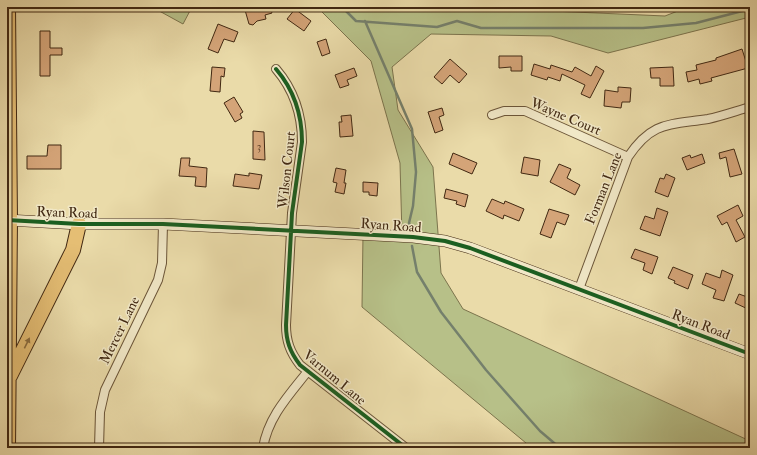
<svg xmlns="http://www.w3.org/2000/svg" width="757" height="455" font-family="'IM FELL Double Pica',serif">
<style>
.green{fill:#b7c088;stroke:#7c744d}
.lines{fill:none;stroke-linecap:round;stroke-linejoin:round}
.stream{stroke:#75806c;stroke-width:2.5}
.building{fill:#d4a478;stroke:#412812}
.street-casing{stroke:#6b5538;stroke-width:10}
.secondary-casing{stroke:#412812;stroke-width:12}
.highway-casing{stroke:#412812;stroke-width:16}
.street{stroke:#f1e8c7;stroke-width:8}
.secondary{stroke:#f1e8c7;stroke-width:11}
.highway{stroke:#e5be74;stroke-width:14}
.cycleway-casing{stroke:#f1e8c7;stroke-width:6}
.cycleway{stroke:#1b5e20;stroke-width:4}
.oneway{fill:#8b6c3e}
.labels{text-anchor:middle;stroke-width:3;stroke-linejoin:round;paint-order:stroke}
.number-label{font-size:12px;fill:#66472c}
.street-label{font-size:14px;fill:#412812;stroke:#f1e8c7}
</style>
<rect width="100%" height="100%" fill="#eadba9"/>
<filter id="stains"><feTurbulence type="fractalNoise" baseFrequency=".005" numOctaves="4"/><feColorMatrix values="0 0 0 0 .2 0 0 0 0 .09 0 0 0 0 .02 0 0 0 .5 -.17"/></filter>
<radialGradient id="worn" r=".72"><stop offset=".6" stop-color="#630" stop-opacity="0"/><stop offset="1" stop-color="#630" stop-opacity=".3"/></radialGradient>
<path class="green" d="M152 7H192L183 24Z
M317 7H460L665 16 688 7H750V17L608 53 551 36 431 34 392 67 398 110 433 167 441 273 463 309 750 441V448H532L362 307 363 235 402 236 400 163 371 61Z"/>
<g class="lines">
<path class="stream" d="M342 7 356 21 437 27 457 21 481 28H643L696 23 750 9
M365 21 412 129 416 172 413 206 409 223 410 226
M412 246 417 272 441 312 486 370 540 431 560 448"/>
</g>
<path class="building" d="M259 7H270L272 13 265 15 266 19 257 21 253 25 249 24 245 10Z
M295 9 311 21 304 31 287 19Z
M218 24 238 32 234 42 224 39 218 53 208 49Z
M40 31H50V48H62V55H50V76H40Z
M326 39 330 53 322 56 317 42Z
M742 49 748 68 711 78 712 81 700 84 699 79 688 82 686 72 697 70 696 65 716 60V58Z
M499 56H522V71H511V67L499 68Z
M450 59 467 74 459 83 450 75 442 84 434 77Z
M534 64 550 69 551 65 572 72 575 67 591 76 596 66 604 71 590 98 581 94 585 85 562 74 560 81 548 77 547 80 531 75Z
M212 67 225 68 224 77 221 76 220 92 210 91Z
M673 67 674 86H660V78H651L650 68Z
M354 68 357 76 347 80 349 85 340 88 335 75Z
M618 87 631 88 630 102H622L621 108 604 106 605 90 618 92Z
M234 97 243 112 240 114 242 118 235 122 224 103Z
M442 108 444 115 439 117 443 130 435 133 428 112Z
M351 115 353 136 340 137 339 122H342L341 116Z
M253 131 264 132 265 160 253 159Z
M48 145H61V169H27V156H47Z
M734 149 742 174 730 177 726 157 720 159 719 153Z
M453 153 477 163 472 174 449 164Z
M702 154 705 163 687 170 682 158 690 155 691 158Z
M524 157 540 160 538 176 521 173Z
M181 158H190L189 166 207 168 206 187 195 186 196 177 179 176Z
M559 164 571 169 567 178 580 185 575 195 550 182Z
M336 168 346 170 344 183H346L344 194 335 192 337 183 333 182Z
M249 173 262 175 259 189 233 186 235 174 249 176Z
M666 174 675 178 668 197 655 192 660 178 664 179Z
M363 182 378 183 377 196 369 195V192H363Z
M446 189 468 195 465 207 456 204 457 201 444 198Z
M492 199 504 204 505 201 524 209 519 221 504 215 503 219 486 211Z
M738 205 743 216 736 220 745 237 736 242 727 222 722 225 717 216Z
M657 208 668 212 660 236 640 229 645 216 654 219Z
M549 209 569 215 565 225 557 222 551 238 540 234Z
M635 249 658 257 652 274 643 270 645 263 631 258Z
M673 267 693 275 688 289 674 283 675 281 668 278Z
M722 270 733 275 724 301 713 298 716 290 702 284 706 273 720 278Z
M739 294 750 298V310L735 303Z"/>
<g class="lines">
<defs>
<path id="street" d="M276 69C294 90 302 115 302 142L292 213 286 325C286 341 290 352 300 365L406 448
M492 115 504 111H525L628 157
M579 289 628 157C652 121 669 125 708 119 722 116 736 111 750 107
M99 448 100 412 105 390 158 280 162 263 163 224
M263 448C268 417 289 395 308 371"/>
<path id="secondary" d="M7 220 79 224H163L413 237 445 241 470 248 750 354"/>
<path id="highway" d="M8 7 10 220 8 448
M10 376 73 250 79 224"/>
</defs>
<use href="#street" class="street-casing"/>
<use href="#secondary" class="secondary-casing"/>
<use href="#highway" class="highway-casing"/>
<use href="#street" class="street"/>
<use href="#secondary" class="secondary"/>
<use href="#highway" class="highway"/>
<defs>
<path id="cycleway" d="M276 69C294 90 302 115 302 142L292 213 286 325C286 341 290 352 300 365L406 448
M7 220 79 224H163L413 237 445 241 470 248 750 354"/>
</defs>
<use href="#cycleway" class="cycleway-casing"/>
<use href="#cycleway" class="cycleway"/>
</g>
<defs><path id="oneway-solid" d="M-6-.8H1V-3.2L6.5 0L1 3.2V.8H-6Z"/></defs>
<use class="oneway" href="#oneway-solid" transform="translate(27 343) rotate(-64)"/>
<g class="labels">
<g class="number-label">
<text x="259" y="150">3</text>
</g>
<g class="street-label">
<text transform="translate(566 116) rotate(23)" y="5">Wayne Court</text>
<text transform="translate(286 170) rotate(-84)" y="5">Wilson Court</text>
<text transform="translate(603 188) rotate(-68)" y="5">Forman Lane</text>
<text transform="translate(67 212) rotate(2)" y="5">Ryan Road</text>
<text transform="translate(391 225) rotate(4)" y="5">Ryan Road</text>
<text transform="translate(701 324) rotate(21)" y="5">Ryan Road</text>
<text transform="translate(119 330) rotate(-64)" y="5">Mercer Lane</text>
<text transform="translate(335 377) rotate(40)" y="5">Varnum Lane</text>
</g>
</g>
<rect width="757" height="455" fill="none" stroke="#eadba9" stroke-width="24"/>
<rect x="8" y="8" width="741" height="439" fill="none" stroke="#412812" stroke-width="2"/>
<rect x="12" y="12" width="733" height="431" fill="none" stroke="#412812"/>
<rect width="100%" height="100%" filter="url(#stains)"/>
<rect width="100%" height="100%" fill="url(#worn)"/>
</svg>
